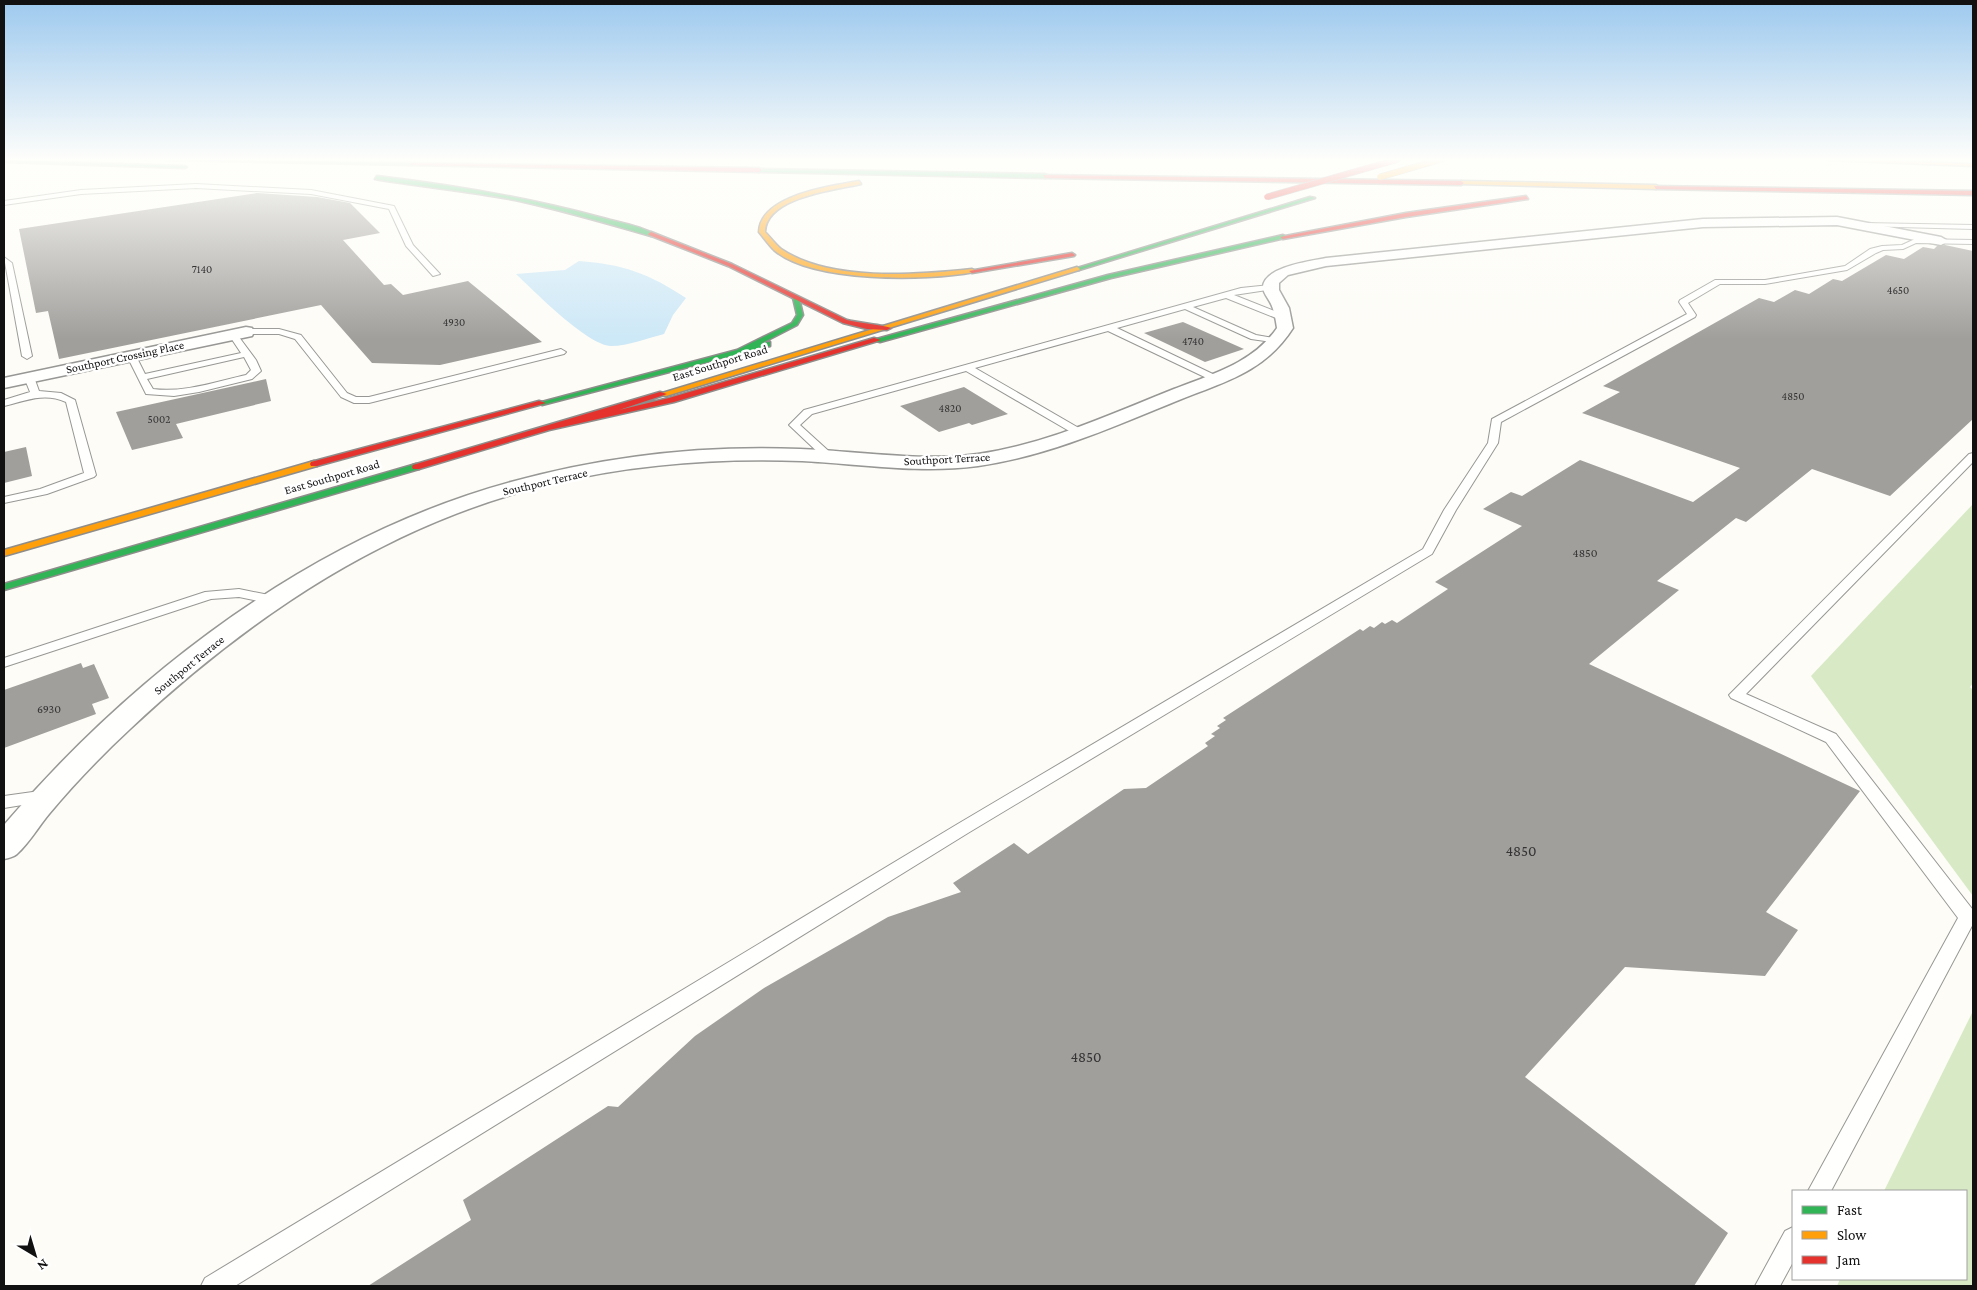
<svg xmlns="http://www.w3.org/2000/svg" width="1977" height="1290" font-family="'Crimson Pro',serif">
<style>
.forest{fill:#d8eac5}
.water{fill:#cde8f7}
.building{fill:#a19f9c}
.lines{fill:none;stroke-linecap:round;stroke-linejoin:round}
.lane-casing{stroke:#979795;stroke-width:2}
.street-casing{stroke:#979795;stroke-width:3}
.fast-casing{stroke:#8e8d8b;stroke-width:3}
.slow-casing{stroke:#8e8d8b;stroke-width:3}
.jam-casing{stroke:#8e8d8b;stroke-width:3}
.lane{fill:#fffffe;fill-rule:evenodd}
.street{fill:#fffffe;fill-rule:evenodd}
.fast{fill:#30b455;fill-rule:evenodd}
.slow{fill:#ff9f0a;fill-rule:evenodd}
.jam{fill:#e5322d;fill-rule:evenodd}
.slow-bridge-casing{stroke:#8e8d8b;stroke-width:7;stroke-linecap:butt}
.jam-bridge-casing{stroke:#8e8d8b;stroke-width:7;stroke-linecap:butt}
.slow-bridge{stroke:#ff9f0a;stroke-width:5.5}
.jam-bridge{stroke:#e5322d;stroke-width:5.5}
.labels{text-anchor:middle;stroke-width:5;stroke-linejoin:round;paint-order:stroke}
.far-number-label{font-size:11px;fill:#353434}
.far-street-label{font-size:12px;fill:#111;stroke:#fff}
.number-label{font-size:12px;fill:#353434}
.near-number-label{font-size:15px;fill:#353434}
</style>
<rect width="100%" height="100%" fill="#fdfcf7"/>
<path class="forest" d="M1973 504V683L1970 687 1973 690V896L1811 676Z
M1973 1011V1286H1837L1840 1279H1966V1191H1884Z"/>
<path class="water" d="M579 261C623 264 650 274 686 298L673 315 664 334C648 338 628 346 611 346 587 345 534 291 516 274L565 270Z"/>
<path class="building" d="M257 193 317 197 350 203 380 233 343 240 384 285 391 284 403 295 468 281 542 342 440 365 372 363 321 305 59 359 48 311 36 313 19 229Z
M1945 245 1973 251V419L1890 496 1812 469 1746 522 1736 518 1657 581 1679 590 1589 664 1860 791 1766 912 1798 930 1765 976 1625 967 1525 1077 1728 1233 1694 1286H368L471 1220 463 1200 608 1106 618 1107 695 1036 764 988 888 917 961 892 953 883 1014 843 1028 854 1124 789 1146 788 1208 746 1205 743 1215 736 1211 734 1220 728 1217 726 1226 720 1223 718 1360 629 1363 631 1370 626 1374 628 1382 622 1385 624 1392 620 1397 623 1448 589 1435 582 1522 526 1483 509 1511 492 1522 496 1580 460 1693 502 1740 468 1582 413 1620 392 1603 386 1759 298 1774 302 1795 290 1809 294 1833 279 1842 281 1886 255 1904 259 1923 247 1934 249 1937 246Z
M1183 322 1244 349 1205 362 1144 333Z
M266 379 271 401 176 424 183 438 132 450 116 412Z
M964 387 1008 414 972 425 969 423 939 432 900 406Z
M26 447 32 476 4 483V452Z
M81 663 83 668 94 664 109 698 92 704 96 714 4 748V690Z"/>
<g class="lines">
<defs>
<path id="lane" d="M196 184 311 190 394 206 413 245 440 274 433 276 406 246 389 209 311 194 196 188 81 194 4 205V201L81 190Z
M1864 223 1973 225V229L1862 226V224Z
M1915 239 1973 240V244L1916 243 1903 249 1883 250 1876 253 1847 270 1765 284H1720L1688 303 1696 315 1695 317 1501 422 1498 443 1456 510 1432 554 968 833 235 1286H201L205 1278 956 825 1423 549 1444 510 1488 443 1492 419 1687 314 1679 302 1680 300 1715 280H1765L1845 266 1870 249 1882 246 1902 245Z
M4 257 12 263 32 356 27 359 22 356Z
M1270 285 1274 287 1273 289 1234 295 1287 316V320H1281L1226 298 1193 307 1256 335 1280 339V343L1251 339 1185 309 1117 328 1219 377V381H1213L1108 331 975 368 1084 431 1085 433 1084 435H1076L966 371 812 414 800 425 833 455 834 457 833 459H825L789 425 804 410 1241 288Z
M246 329H279L301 335 347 393 356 397H369L561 349 566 352 564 354 369 403H354L341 397 295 339 279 334H243V330Z
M233 332 236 333 256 360 261 371 252 379 199 392 174 396 146 394 127 356 132 353 135 354 145 374 241 353 229 335ZM244 357 251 370 246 375C215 382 184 393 153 389L147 379Z
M29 374 34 377 39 391 61 393 75 400 96 475 94 477 47 494 4 503V497L40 489 84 473 66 402C44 392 25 401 4 406V400L30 392 24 377Z
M1973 453V462L1746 694 1836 734 1973 910V924L1831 1191H1808L1958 918 1826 742 1731 698 1729 695 1969 454Z
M239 589 279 597 281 600 274 604 239 597 211 599 4 667V658L205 592Z
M47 790 53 792 55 796 53 800 4 808V796Z
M1793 1227V1262L1780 1286H1755L1785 1231Z"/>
<path id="street" d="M1837 217 1941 237 1948 241 1941 245 1837 225 1703 227 1326 266 1288 275 1279 283V290L1289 308 1293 328C1265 372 1224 382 1179 400 1113 427 1048 456 978 466 919 474 861 464 802 461 720 458 635 464 555 483 390 522 253 614 130 729 101 756 74 784 49 814 39 826 29 843 17 854 13 857 9 858 4 859V825C136 671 313 536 511 482 605 456 703 445 800 449 860 451 919 462 978 454 1047 444 1111 414 1174 389 1212 374 1253 363 1277 328 1276 322 1275 315 1273 309 1271 301 1264 295 1263 288 1262 267 1311 261 1326 258L1703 219Z
M246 327 252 328 254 332 252 336 4 388V378Z"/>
<path id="fast" d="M164 159 411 163 413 164 411 165 166 160Z
M4 160 185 166 187 167 185 168 4 162Z
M757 169 1045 174 1048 176 1045 178 759 172Z
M377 176C452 185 526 197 599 217 616 222 639 225 654 234L651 236C606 223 561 210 515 200 468 191 421 187 375 179Z
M1310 197 1315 198 1079 270 1074 269Z
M1283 235 1285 236V238L1111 278 880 342 873 340 1108 275Z
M796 296 799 298 803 315 797 325 762 343 770 342V346L542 405 538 403 737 350 792 323 797 315 793 298Z
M416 464 419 465V469L4 590V584Z"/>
<path id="slow" d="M1827 159 1973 164V166L1829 160Z
M859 181 861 184C835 190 766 197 765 232 770 237 775 244 781 249 830 282 915 275 972 269L974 270V272C927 281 812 283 774 250 769 245 764 238 759 232 760 195 831 186 859 181Z
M1461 181 1656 185 1659 187 1656 189 1459 184Z
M1077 267 1080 269 1079 270 666 396 659 394Z
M314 461 317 462V466L4 556V550Z"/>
<path id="jam" d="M409 163 759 168 762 170 759 172 411 165Z
M1043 175 1461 181 1464 183 1461 185 1045 178Z
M1654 186 1973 191V195L1656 189Z
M1526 196 1528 199 1406 217 1283 239 1280 237 1406 213Z
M651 232 732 264 847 320C857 323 885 325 891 328L887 330 867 329 843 323 728 266 649 235 648 234Z
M1072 253 1075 255 1074 256 972 273 969 271Z
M874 338 881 340 674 402 549 430 419 469H413L412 467 413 465 660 392 667 394 619 410 669 398Z
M539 401 546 403 317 466H311L310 464 311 462Z"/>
</defs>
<use href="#lane" class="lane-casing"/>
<use href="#street" class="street-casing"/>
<use href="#fast" class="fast-casing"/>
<use href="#slow" class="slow-casing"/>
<use href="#jam" class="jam-casing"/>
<use href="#lane" class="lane"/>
<use href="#street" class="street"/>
<use href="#fast" class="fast"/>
<use href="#slow" class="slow"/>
<use href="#jam" class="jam"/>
<defs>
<path id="slow-bridge" d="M1380 177 1442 159"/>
<path id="jam-bridge" d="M1267 197 1399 159"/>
</defs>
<use href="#slow-bridge" class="slow-bridge-casing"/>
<use href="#jam-bridge" class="jam-bridge-casing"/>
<use href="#slow-bridge" class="slow-bridge"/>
<use href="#jam-bridge" class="jam-bridge"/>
</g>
<linearGradient id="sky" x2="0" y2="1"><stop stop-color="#9dc9ee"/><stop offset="0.47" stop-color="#fefefb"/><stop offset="1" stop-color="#fefefb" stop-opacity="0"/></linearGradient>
<rect width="1977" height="339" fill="url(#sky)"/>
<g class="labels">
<g class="far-number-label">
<text x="202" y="273">7140</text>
<text x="1898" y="294">4650</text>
<text x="454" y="326">4930</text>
<text x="1193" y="345">4740</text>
<text x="1793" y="400">4850</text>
<text x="950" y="412">4820</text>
<text x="159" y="423">5002</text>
</g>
<g class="far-street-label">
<text transform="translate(125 357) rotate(-12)" y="4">Southport Crossing Place</text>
<text transform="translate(720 363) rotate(-17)" y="4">East Southport Road</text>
<text transform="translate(947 459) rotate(-3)" y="4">Southport Terrace</text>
<text transform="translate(332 477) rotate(-16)" y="4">East Southport Road</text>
<text transform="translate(545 482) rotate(-13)" y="4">Southport Terrace</text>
<text transform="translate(189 665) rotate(-39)" y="4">Southport Terrace</text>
</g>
<g class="number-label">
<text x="1585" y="557">4850</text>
<text x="49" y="713">6930</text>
</g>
<g class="near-number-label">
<text x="1521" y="856">4850</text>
<text x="1086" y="1062">4850</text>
</g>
</g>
<rect width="1977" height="1290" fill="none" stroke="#111111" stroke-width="10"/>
<rect x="1792" y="1190" width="175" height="90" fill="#ffffff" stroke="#a0a0a0"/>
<rect x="1802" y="1206" width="25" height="8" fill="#30b455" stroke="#a0a0a0"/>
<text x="1837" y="1215" font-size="15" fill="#111111">Fast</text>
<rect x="1802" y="1231" width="25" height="8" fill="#ff9f0a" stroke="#a0a0a0"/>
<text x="1837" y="1240" font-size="15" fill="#111111">Slow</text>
<rect x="1802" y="1256" width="25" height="8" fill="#e5322d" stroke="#a0a0a0"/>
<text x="1837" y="1265" font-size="15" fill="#111111">Jam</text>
<g transform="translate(35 1255) rotate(142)" stroke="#ffffff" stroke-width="4" paint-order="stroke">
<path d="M0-4L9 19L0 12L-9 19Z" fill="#111111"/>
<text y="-8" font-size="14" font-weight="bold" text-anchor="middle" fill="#111111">N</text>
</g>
</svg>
